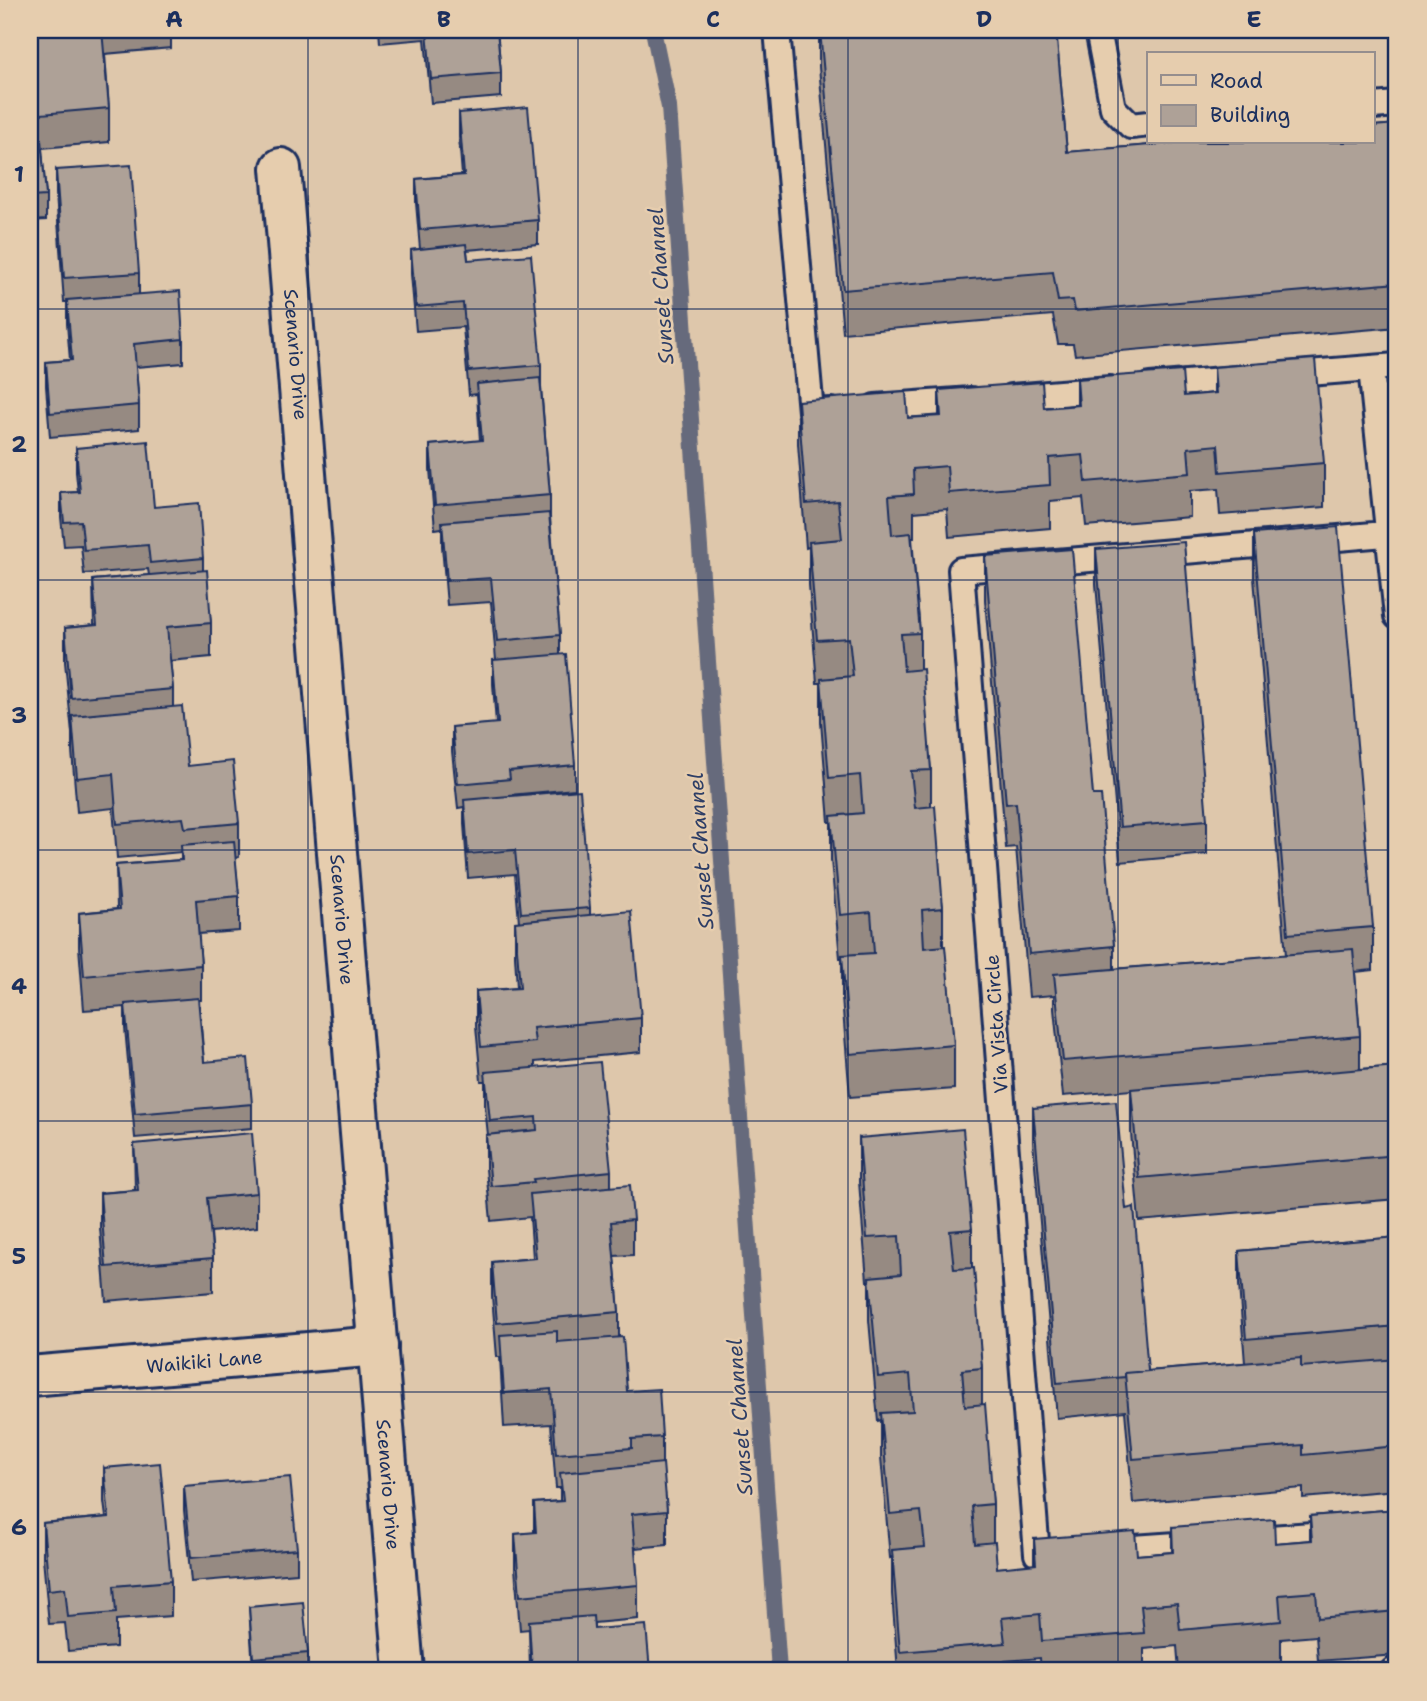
<svg xmlns="http://www.w3.org/2000/svg" width="1427" height="1701" font-family="'Shantell Sans',sans-serif">
<style>
.lines{fill:none;stroke-linecap:round;stroke-linejoin:round}
.stream{stroke:#666a7c;stroke-width:16}
.service-casing{stroke:#1b2f5e;stroke-width:30}
.minor-casing{stroke:#1b2f5e;stroke-width:44}
.service{stroke:#e6cdae;stroke-width:24}
.minor{stroke:#e6cdae;stroke-width:38}
.wall{fill:#968a82;stroke:#1b2f5e;stroke-width:2}
.building{fill:#aea197;stroke:#1b2f5e;stroke-width:2}
.grid{fill:none;stroke:#1b2f5e;stroke-width:2;stroke-opacity:0.55}
.labels{text-anchor:middle;stroke-width:5;stroke-linejoin:round;paint-order:stroke}
.street-label{font-size:19px;fill:#1b2f5e;stroke:#e6cdae}
.water-label{font-size:21px;font-style:italic;fill:#2e3e66;stroke:#e6cdae}
.neatline{fill:none;stroke:#1b2f5e;stroke-width:2.5}
.grid-label{font-size:23px;text-anchor:middle;font-weight:bold;fill:#1b2f5e}
</style>
<rect width="100%" height="100%" fill="#dec7ab"/>
<filter id="ink" filterUnits="userSpaceOnUse"><feTurbulence type="fractalNoise" baseFrequency=".0143" numOctaves="2"/><feDisplacementMap in="SourceGraphic" scale="14" xChannelSelector="R" yChannelSelector="G"/><feConvolveMatrix kernelMatrix="1 2 1 2 8 2 1 2 1" color-interpolation-filters="sRGB"/></filter>
<g filter="url(#ink)">
<g class="lines">
<path class="stream" d="M653 30 669 107 779 1671"/>
<defs>
<path id="service" d="M777 30 811 412 831 411
M1098 30 1113 108 1131 126 1149 124
M1373 106 1397 104
M1371 368 1397 616
M1283 375 1397 366
M1150 386 1247 378
M1011 397 1110 389
M875 407 971 400
M1241 1540 1397 1529
M1105 1550 1205 1543
M1054 1553 1037 1554 961 570 1397 533
M1393 1671H1397"/>
<g id="minor">
<path id="s1" d="M281 168 404 1671"/>
<path id="s2" d="M30 1376 378 1346"/>
</g>
</defs>
<use href="#service" class="service-casing"/>
<use href="#minor" class="minor-casing"/>
<use href="#service" class="service"/>
<use href="#minor" class="minor"/>
</g>
<path class="wall" d="M30 30H171V48L105 54 109 108V142L42 148 46 196V220L30 221Z
M379 30H497L501 73V97L431 103 425 39 380 43Z
M819 30H1056L1067 152 1397 124V327L1075 355 1073 344H1058L1053 315 843 333 819 67Z
M459 113 538 220V244L467 250 468 260 541 365V387L550 495V517L560 635V654L575 765V789L510 795V796L590 908V915L641 1018V1052L535 1062V1068L611 1171V1186L633 1220V1255L614 1256 619 1312V1337L627 1391 662 1437V1463L667 1511V1545L635 1548 638 1585V1619L594 1623V1629L650 1671H530L529 1629 520 1630 515 1568V1534L534 1533V1503L560 1501V1488H556L551 1424 504 1427 500 1357H497L492 1296V1262L533 1258 530 1217 491 1221 486 1169V1135H488L485 1107V1081H481L476 1026V991L517 988 515 956V922H519L515 874 468 878 464 824V807L458 808 452 751V727L496 724 493 684V660H496L491 602 447 605 442 546V528L435 529 430 469V445L480 441 477 394 469 395 463 327 416 331 411 274V250L420 249 416 203V179L462 175 459 137Z
M56 170 139 273V294L183 339V363L136 367 139 405V429L50 437 46 386V362L70 360 67 324V302H64L56 194Z
M1214 367 1324 463V507L1220 515 1218 489 1190 491V517L1086 526 1083 498 1050 501V528L949 537 947 509 914 512V538H912L920 633V670L931 770V807L943 908V946L954 1045V1089L850 1097 842 998V958H840L831 860V822H829L821 722V683H817L809 585V547L806 548 798 444V401L908 418 939 416V390L1044 408 1077 405V379L1184 396 1214 393Z
M76 448 154 507 203 558V570L211 623V657L170 661 173 689V707L188 766 239 823V857L235 858 239 896V931L198 934 201 965V1000H199L204 1062 252 1104V1128L135 1138 125 1028V1007L84 1010 79 947V913L117 909 116 865 181 860V852L117 858 113 808 77 812 72 751V733L65 662V628L94 625 93 580 149 575 148 569 84 574 81 545 64 546 61 517V493L78 492 76 472Z
M1254 534 1373 927V970L1355 972 1360 1036V1069L1397 1066V1199L1139 1221 1131 1133V1090L1063 1096 1054 1009V995L1029 997 1016 847 1006 848 985 600V556L1093 795 1114 946V969L1286 955 1254 578Z
M1096 549 1207 820V854L1120 862 1096 584Z
M1033 1108 1126 1209 1148 1371 1245 1363 1239 1285V1251L1397 1237V1490L1303 1498V1488L1133 1503 1125 1411 1057 1418 1033 1142Z
M859 1138 972 1229V1268L982 1368V1405L993 1504V1542L997 1568 1034 1565V1539L1137 1555 1172 1552V1527L1275 1543 1310 1540V1516L1397 1509V1655L1318 1661 1316 1636 1281 1639V1665L1202 1671H1179L1177 1646 1144 1649V1671H1041L1040 1658 1005 1661V1671H898L892 1594V1557L890 1558 881 1457V1420L878 1421 869 1320V1281H867L859 1182Z
M134 1144 257 1193V1227L211 1232 213 1258V1292L106 1301 100 1228V1193L135 1190Z
M104 1468 171 1581V1616L116 1620V1647L68 1651 65 1623 49 1624 43 1558V1523L106 1517 104 1502Z
M184 1486 297 1549V1573L191 1582 184 1510Z
M30 1560 37 1642V1671H30Z
M249 1607 308 1653V1666L253 1669Z"/>
<path class="building" d="M30 30H102L109 108 30 115Z
M427 30H497L501 73 431 79Z
M820 30H1056L1067 152 1187 142H1373V126L1397 124V283L1075 311 1073 300 1058 301 1053 272 843 290Z
M528 107 538 220 420 230 416 179 464 175 459 113Z
M41 139 46 196 30 197V140Z
M131 165 139 273 64 278 56 170Z
M466 244 468 260 531 255 541 365 469 371 463 303 416 307 411 250Z
M180 291 183 339 134 344 139 405 50 413 46 362 72 360 67 300Z
M1315 359 1324 463 1220 472 1218 445 1188 448 1190 473 1086 482 1083 455 1049 458 1050 485 949 493 947 466 913 469 914 494 889 496 892 535 911 533 920 633 901 634 904 671 923 669 931 770 911 771 915 808 935 806 943 908 922 910 924 948 945 946 954 1045 850 1054 842 955 874 953 871 912 840 915 831 816 863 813 860 775 829 778 821 679 853 676 849 638 817 640 809 542 842 539 838 501 806 504 798 401 906 392 908 418 941 416 939 390 1042 382 1044 408 1079 405 1077 379 1182 371 1184 396 1216 393 1214 367Z
M540 378 550 495 435 505 430 445 482 440 477 384Z
M148 441 154 507 199 503 203 558 150 563 148 545 84 550 81 521 64 522 61 493 80 492 76 448Z
M549 513 560 635 497 641 491 578 447 581 442 522Z
M1338 527 1373 927 1288 934 1254 534Z
M1184 542 1207 820 1120 827 1096 549Z
M1072 549 1093 795H1101L1114 946 1029 954 1016 803 1006 804 985 556Z
M207 570 211 623 167 627 173 689 71 698 65 628 97 625 93 580Z
M566 654 575 765 509 771 510 779 458 784 452 727 498 723 493 660Z
M182 706 188 766 233 761 239 823 185 828 183 818 117 824 113 774 77 778 72 716Z
M580 790 590 908 521 913 515 850 468 854 464 800Z
M234 841 239 896 196 900 201 965 84 976 79 913 120 909 116 865 182 860 181 845Z
M631 911 641 1018 533 1028 535 1042 481 1047 476 991 520 988 515 922Z
M1353 949 1360 1036 1063 1061 1054 974Z
M198 998 204 1062 248 1058 252 1104 135 1114 125 1004Z
M600 1062 611 1171 533 1179 534 1182 491 1186 486 1135 537 1130 536 1117 490 1121 485 1072Z
M1397 1066V1155L1139 1178 1131 1089Z
M1116 1101 1126 1209 1134 1207 1148 1371 1125 1373V1377L1057 1383 1033 1108Z
M963 1129 972 1229 950 1231 954 1269 974 1268 982 1368 962 1370 965 1406 985 1404 993 1504 972 1506 975 1544 995 1542 997 1568 1036 1564 1034 1539 1135 1531 1137 1555 1173 1552 1172 1527 1274 1519 1275 1543 1312 1540 1310 1516 1397 1509V1611L1318 1618 1316 1592 1279 1595 1281 1621 1180 1630 1177 1603 1141 1606 1144 1633 1042 1641 1040 1614 1002 1618 1005 1643 900 1652 892 1550 925 1547 921 1511 890 1514 881 1413 913 1411 910 1374 878 1377 869 1277 901 1274 899 1236 867 1238 859 1138Z
M252 1133 257 1193 207 1198 213 1258 106 1267 100 1193 138 1190 134 1144Z
M630 1185 633 1220 611 1222 619 1312 497 1323 492 1262 536 1258 530 1194Z
M1397 1237V1326L1246 1339 1239 1251Z
M557 1331V1342L623 1337 627 1391 659 1389 662 1437 632 1439V1448L556 1454 551 1389 504 1393 500 1335Z
M1301 1358V1367L1397 1359V1446L1303 1455V1445L1133 1459 1125 1373Z
M160 1463 171 1581 114 1586 116 1613 68 1617 65 1588 49 1590 43 1523 109 1517 104 1468Z
M663 1463 667 1511 632 1514 638 1585 520 1596 515 1534 536 1532 534 1503 563 1501 560 1473Z
M290 1477 297 1549 191 1558 184 1486Z
M30 1560 37 1642H30Z
M303 1602 308 1653 253 1658 249 1607Z
M593 1616 594 1629 646 1625 650 1671H532L529 1621Z
M281 1667V1671H235V1670Z"/>
</g>
<path class="grid" d="M308 30V1671M578 30V1671M848 30V1671M1118 30V1671M30 309H1397M30 580H1397M30 850H1397M30 1121H1397M30 1392H1397"/>
<g class="labels">
<g class="street-label">
<text dy="7" stroke="none"><textPath href="#s1" startOffset="187">Scenario Drive</textPath></text>
<text dy="7" stroke="none"><textPath href="#s1" startOffset="754">Scenario Drive</textPath></text>
<text transform="translate(996 1024) rotate(-94)" y="7">Via Vista Circle</text>
<text dy="7" stroke="none"><textPath href="#s2" startOffset="175">Waikiki Lane</textPath></text>
<text dy="7" stroke="none"><textPath href="#s1" startOffset="1321">Scenario Drive</textPath></text>
</g>
<g class="water-label">
<text transform="translate(661 286) rotate(-94)" y="7">Sunset Channel</text>
<text transform="translate(701 851) rotate(-94)" y="7">Sunset Channel</text>
<text transform="translate(740 1417) rotate(-94)" y="7">Sunset Channel</text>
</g>
</g>
<rect width="1427" height="1701" fill="none" stroke="#e6cdae" stroke-width="77"/>
<rect x="1147" y="52" width="228" height="91" fill="#e6cdae" stroke="#958e8e" stroke-width="2"/>
<rect x="1161" y="75" width="35" height="10" fill="#e6cdae" stroke="#958e8e" stroke-width="2"/>
<text x="1210" y="88" font-size="21" fill="#1b2f5e">Road</text>
<rect x="1161" y="105" width="35" height="21" fill="#aea197" stroke="#958e8e" stroke-width="2"/>
<text x="1210" y="122" font-size="21" fill="#1b2f5e">Building</text>
<rect x="38" y="38" width="1350" height="1624" class="neatline"/>
<g class="grid-label">
<text x="174" y="27">A</text>
<text x="444" y="27">B</text>
<text x="713" y="27">C</text>
<text x="984" y="27">D</text>
<text x="1254" y="27">E</text>
<text x="19" y="182">1</text>
<text x="19" y="452">2</text>
<text x="19" y="723">3</text>
<text x="19" y="994">4</text>
<text x="19" y="1264">5</text>
<text x="19" y="1535">6</text>
</g>
</svg>
